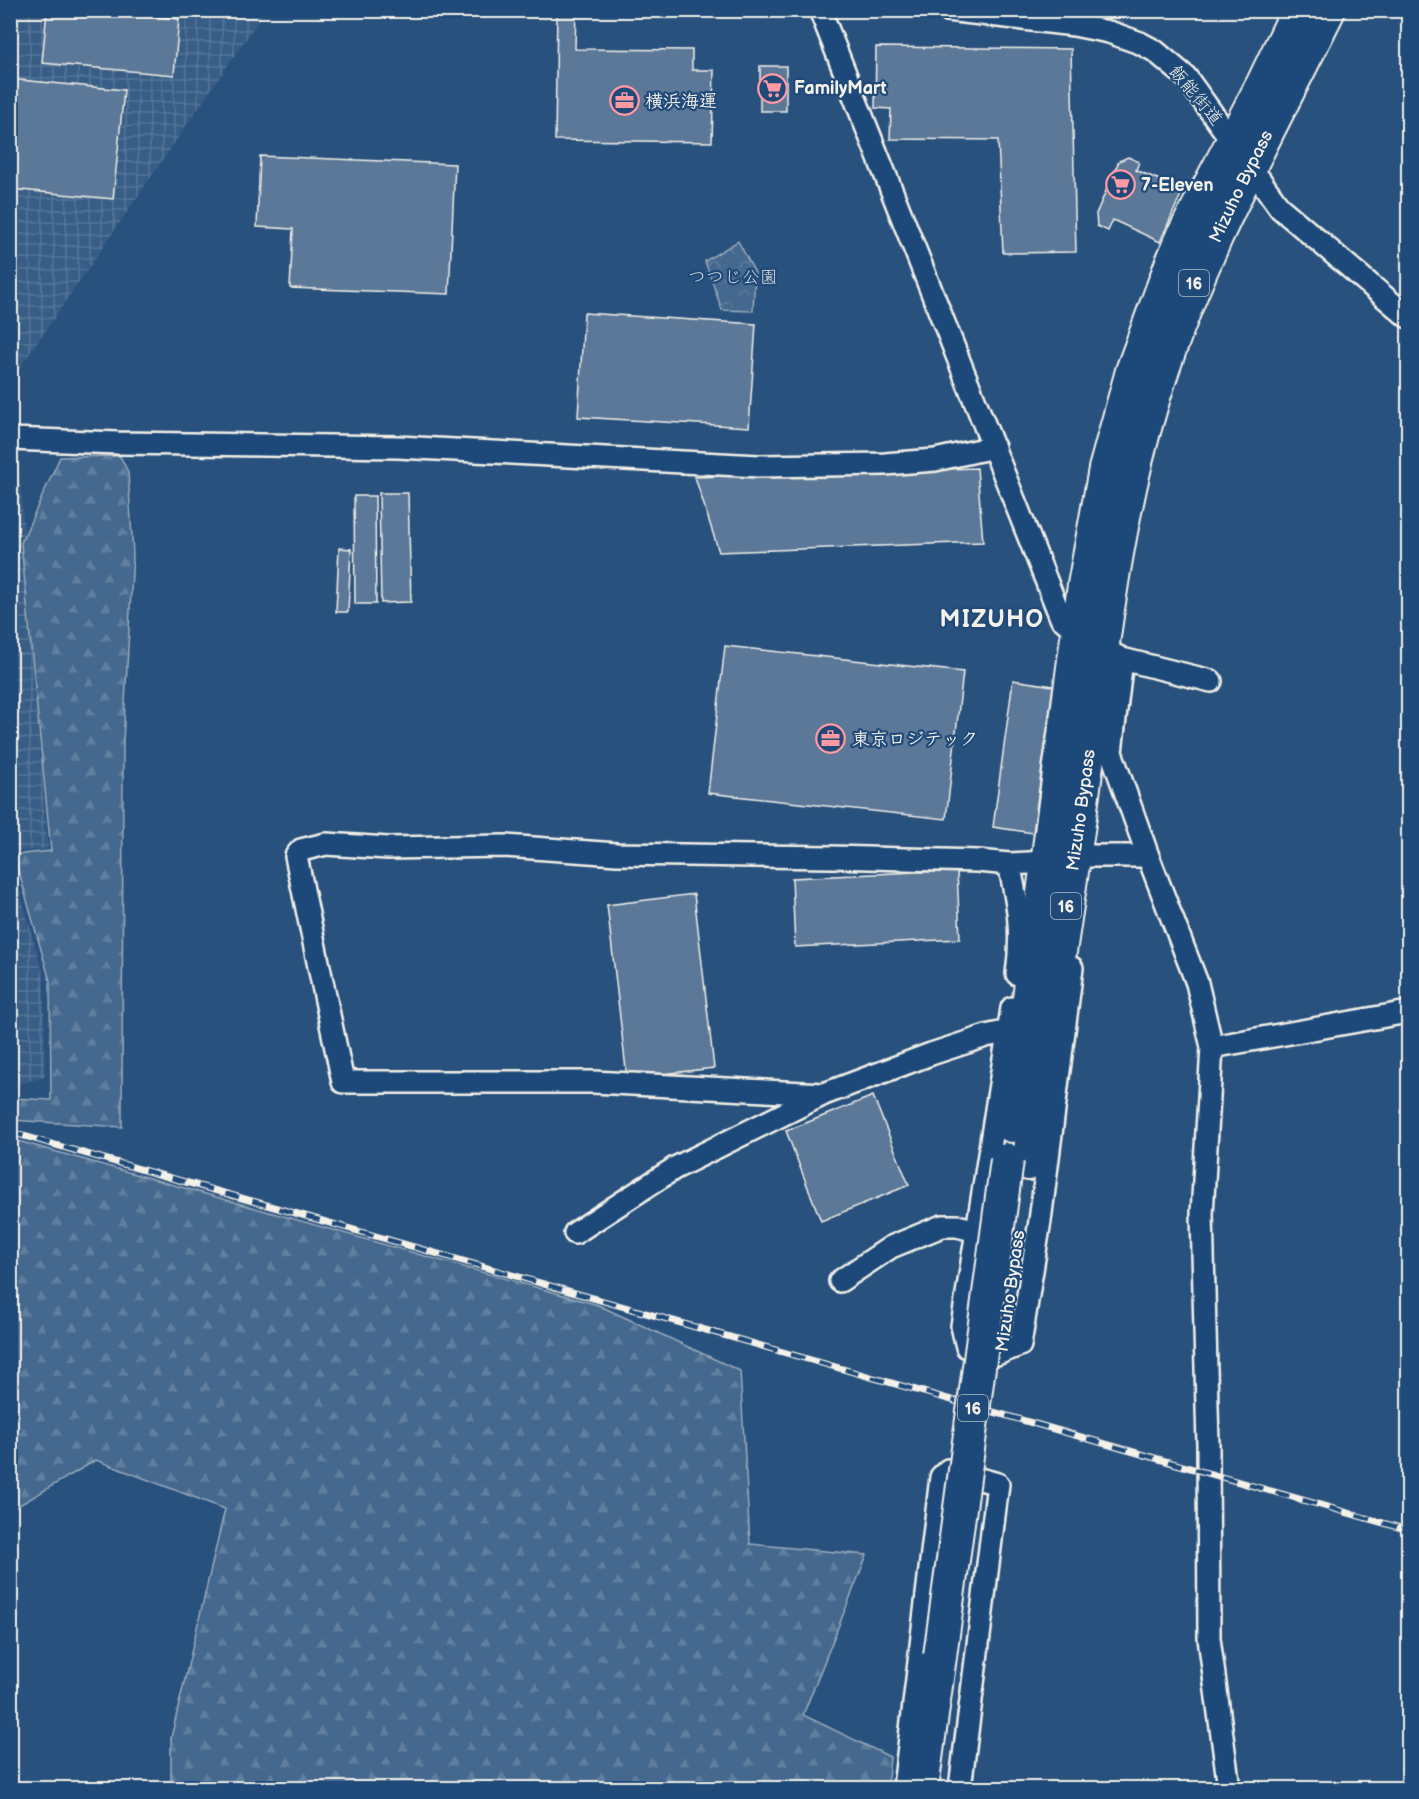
<svg xmlns="http://www.w3.org/2000/svg" width="1419" height="1799" font-family="'Balsamiq Sans','Klee One',sans-serif">
<style>
.industrial{fill:url(#industrial-grid)}
.forest{fill:url(#forest-firs);stroke:#9cacbb;stroke-width:1.5}
.park{fill:url(#park-crowns);stroke:#9cacbb;stroke-width:1.5}
.building{fill:#5b7899;stroke:#f4f1e8;stroke-width:1.5}
.lines{fill:none;stroke-linecap:round;stroke-linejoin:round}
.minor-casing{stroke:#f4f1e8;stroke-width:26}
.highway-casing{stroke:#f4f1e8;stroke-width:36}
.minor{stroke:#1f4a7a;stroke-width:21}
.highway{stroke:#1f4a7a;stroke-width:32}
.rail-casing{stroke:#f4f1e8;stroke-width:7}
.rail{stroke:#1f4a7a;stroke-width:4.5;stroke-dasharray:14;stroke-linecap:butt}
.highway-bridge-casing{stroke:#f4f1e8;stroke-width:36;stroke-linecap:butt}
.highway-bridge{stroke:#1f4a7a;stroke-width:32}
.labels{text-anchor:middle;stroke-width:4.5;stroke-linejoin:round;paint-order:stroke}
.shield{fill:#1f4a7a;stroke:#b4bfc7;stroke-width:1.5}
.shield-label{font-size:16px;font-weight:bold;fill:#f4f1e8}
.poi-label{font-size:18px;font-weight:bold;fill:#f4f1e8;stroke:#1f4a7a;text-anchor:start}
.street-label{font-size:18px;fill:#f4f1e8;stroke:#1f4a7a}
.park-label{font-size:18px;fill:#dadcda;stroke:#1f4a7a}
.district-label{font-size:24px;font-weight:bold;letter-spacing:1.5px;fill:#f4f1e8;stroke:#1f4a7a}
</style>
<defs>
<pattern id="industrial-grid" width="8" height="8" patternUnits="userSpaceOnUse" patternTransform="scale(1.5)"><rect width="8" height="8" fill="#375d86"/><path d="M0 4h8M4 0v8" fill="none" stroke="#557597"/></pattern>
<pattern id="forest-firs" width="22" height="20" patternUnits="userSpaceOnUse" patternTransform="scale(1.5)"><rect width="22" height="20" fill="#45688e"/><path d="M5 1l3.5 6h-7zM16 11l3.5 6h-7z" fill="#607e9e"/></pattern>
<pattern id="park-crowns" width="20" height="18" patternUnits="userSpaceOnUse" patternTransform="scale(1.5)"><rect width="20" height="18" fill="#45688e"/><path d="M2 6a3 3 0 1 1 6 0M12 15a3 3 0 1 1 6 0" fill="none" stroke="#607e9e"/></pattern>
</defs>
<rect width="100%" height="100%" fill="#28517e"/>
<filter id="ink" filterUnits="userSpaceOnUse"><feTurbulence type="fractalNoise" baseFrequency=".0167" numOctaves="2"/><feDisplacementMap in="SourceGraphic" scale="12" xChannelSelector="R" yChannelSelector="G"/><feConvolveMatrix kernelMatrix="1 2 1 2 8 2 1 2 1" color-interpolation-filters="sRGB"/></filter>
<g filter="url(#ink)">
<path class="industrial" d="M11 11H265L11 381Z
M11 449 18 450 48 849 11 852Z
M10 856 44 977 45 1077 11 1086Z"/>
<path class="forest" d="M120 456 128 472 133 554 123 742 122 1127 11 1120V1098L51 1100 50 981 14 855 51 851 21 543 60 457Z
M11 1139 598 1305 740 1371 750 1544 867 1555 803 1715 890 1757 887 1788H171V1738L225 1509 96 1460 11 1510Z"/>
<path class="park" d="M738 241 755 273 753 311 722 310 705 261Z"/>
<path class="building" d="M47 10H86L179 19 174 75 42 63Z
M557 10H576L575 49 692 50V70H714L712 142 555 140Z
M876 47 1071 49 1076 252 1003 253 998 140 890 139 891 109 875 108Z
M760 66H786V111H760Z
M10 79 124 90 113 199 10 189Z
M260 156 455 164 449 294 290 288 293 229 257 227Z
M1128 157 1139 162 1136 170 1183 190 1160 242 1113 220 1108 231 1097 226 1096 214 1119 161Z
M584 313 756 324 749 427 578 417Z
M977 468 983 542 719 552 695 477Z
M379 493H408L411 602 381 603Z
M354 496H375L376 604H355Z
M339 548 351 549 348 612H336Z
M725 646 963 672 946 819 708 793Z
M1013 680 1053 686 1033 833 993 827Z
M957 870 960 939 795 947 792 878Z
M694 894 714 1068 627 1078 607 905Z
M873 1096 909 1185 821 1221 786 1131Z"/>
<g class="lines">
<defs>
<path id="minor" d="M820 10 1061 618 1084 637
M947 10 1074 25 1109 32 1140 43 1155 51 1186 77 1280 208 1408 317
M10 439 118 443 398 447 759 466 885 464 935 460 994 447
M1111 653 1122 659 1211 681
M1122 659 1111 752 1148 856 1197 983 1212 1047 1202 1214 1208 1445 1209 1638 1229 1788
M1081 856H1148
M1009 864C1018 905 1023 931 1017 974
M1012 1008 962 1326 967 1347 997 1354 1020 1345 1040 1221 1072 968
M1212 1047 1408 1012
M824 1094 593 1082H343L296 856 301 850 326 844 388 848 505 846 617 854 832 857 978 861 1009 864 1047 862
M575 1233 675 1168 824 1094 931 1054 986 1036 1009 1031
M840 1281 891 1247 942 1226H957L977 1231
M904 1788 941 1477 948 1470 998 1484 960 1788"/>
<g id="highway">
<path d="M1012 1126 1084 585 1105 469 1132 371 1172 262 1185 232 1263 83 1298 10"/>
<path id="s1" d="M1028 1164C1046 1038 1067 913 1084 787 1101 660 1114 530 1151 407 1192 267 1265 140 1329 10"/>
<path d="M922 1788 940 1656"/>
</g>
</defs>
<use href="#minor" class="minor-casing"/>
<use href="#highway" class="highway-casing"/>
<use href="#minor" class="minor"/>
<use href="#highway" class="highway"/>
<defs>
<path id="rail" d="M10 1132 1408 1530"/>
</defs>
<use href="#rail" class="rail-casing"/>
<use href="#rail" class="rail"/>
<defs>
<path id="highway-bridge" d="M940 1656 1007 1160"/>
</defs>
<use href="#highway-bridge" class="highway-bridge-casing"/>
<use href="#highway-bridge" class="highway-bridge"/>
</g>
</g>
<defs>
<symbol id="supermarket-ring" viewBox="-11 -11 22 22"><circle r="9.5" fill="#1f4a7a" stroke="#ff9aa2" stroke-width="1.5"/><path d="M-6-5.5h2.5l.6 2H6L4.5 2H-2.5L-4.4-4H-6ZM-1.5 3.2a1.3 1.3 0 1 0 .1 0ZM3 3.2a1.3 1.3 0 1 0 .1 0Z" fill="#ff9aa2"/></symbol>
<symbol id="office-ring" viewBox="-11 -11 22 22"><circle r="9.5" fill="#1f4a7a" stroke="#ff9aa2" stroke-width="1.5"/><path d="M-6-3h4V-5.5h4V-3h4V5H-6ZM-1-4.5V-3h2v-1.5ZM-6 0V1H6V0Z" fill="#ff9aa2"/></symbol>
</defs>
<g fill-rule="evenodd">
<use href="#supermarket-ring" x="756" y="72" width="33" height="33"/>
<use href="#office-ring" x="608" y="84" width="33" height="33"/>
<use href="#supermarket-ring" x="1104" y="168" width="33" height="33"/>
<use href="#office-ring" x="814" y="722" width="33" height="33"/>
</g>
<g class="labels">
<g class="shield">
<rect x="1179" y="270" width="30" height="26" rx="4.5"/>
<rect x="1051" y="893" width="30" height="26" rx="4.5"/>
<rect x="958" y="1395" width="30" height="26" rx="4.5"/>
</g>
<g class="shield-label">
<text x="1194" y="289">16</text>
<text x="1066" y="912">16</text>
<text x="973" y="1414">16</text>
</g>
<g class="poi-label">
<text x="794" y="94">FamilyMart</text>
<text x="645" y="107">横浜海運</text>
<text x="1141" y="191">7-Eleven</text>
<text x="852" y="745">東京ロジテック</text>
</g>
<g class="street-label">
<text transform="translate(1196 95) rotate(50)" y="6">飯能街道</text>
<text dy="6" stroke="none"><textPath href="#s1" startOffset="1006">Mizuho Bypass</textPath></text>
<text dy="6" stroke="none"><textPath href="#s1" startOffset="358">Mizuho Bypass</textPath></text>
<text transform="translate(1010 1291) rotate(-82)" y="6">Mizuho Bypass</text>
</g>
<g class="park-label">
<text x="733" y="283">つつじ公園</text>
</g>
<g class="district-label">
<text x="992" y="627">MIZUHO</text>
</g>
</g>
<rect width="1419" height="1799" fill="none" stroke="#1f4a7a" stroke-width="36"/>
<rect x="18" y="18" width="1383" height="1763" fill="none" stroke="#f4f1e8" stroke-width="2" filter="url(#ink)"/>
</svg>
